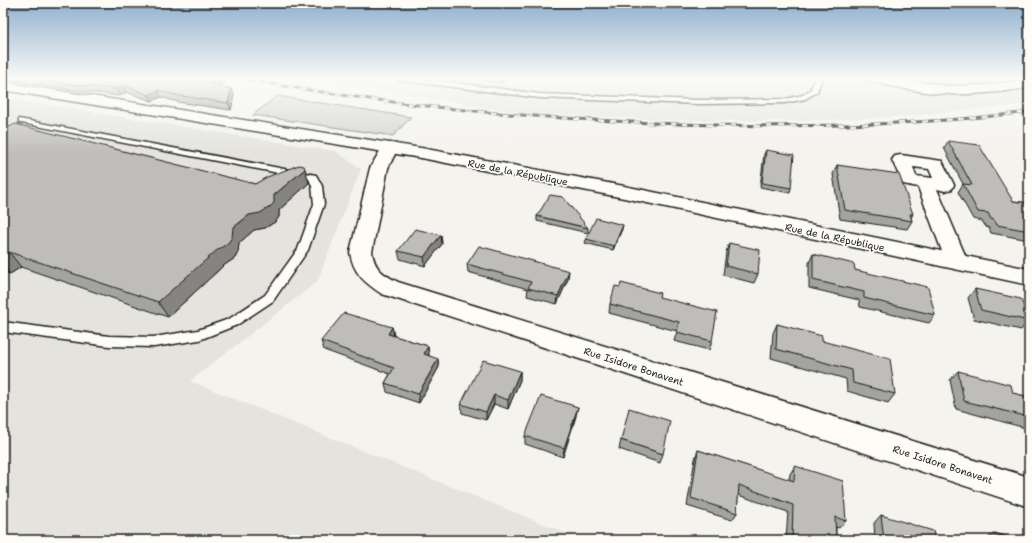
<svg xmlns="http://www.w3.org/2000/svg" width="1032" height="543" font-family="'Shantell Sans',sans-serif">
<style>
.built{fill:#e4e3de}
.green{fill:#d4d3cf;stroke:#787876}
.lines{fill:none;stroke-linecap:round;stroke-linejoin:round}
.service-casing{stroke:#1c1c1c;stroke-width:3}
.minor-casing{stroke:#1c1c1c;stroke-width:3}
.tertiary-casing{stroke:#1c1c1c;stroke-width:3}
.service{fill:#fdfcf7;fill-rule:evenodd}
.minor{fill:#fdfcf7;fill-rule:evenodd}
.tertiary{fill:#fdfcf7;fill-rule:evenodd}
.rail-casing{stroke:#1c1c1c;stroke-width:3}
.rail{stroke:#fdfcf7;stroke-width:2;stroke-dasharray:6;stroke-linecap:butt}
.wall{fill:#a3a3a0;stroke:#1c1c1c}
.shaded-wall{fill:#858482;stroke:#1c1c1c}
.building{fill:#bebdba;stroke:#1c1c1c}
.labels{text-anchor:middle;stroke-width:3.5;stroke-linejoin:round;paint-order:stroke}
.street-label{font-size:10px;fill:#1c1c1c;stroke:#fdfcf7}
</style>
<rect width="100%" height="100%" fill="#f4f3ee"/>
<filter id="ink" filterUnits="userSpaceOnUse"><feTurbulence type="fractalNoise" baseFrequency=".025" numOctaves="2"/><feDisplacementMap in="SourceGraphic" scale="8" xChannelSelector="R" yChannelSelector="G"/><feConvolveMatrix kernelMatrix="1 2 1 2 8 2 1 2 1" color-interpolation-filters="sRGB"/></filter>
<g filter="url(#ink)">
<path class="built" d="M305 78H1029V104L899 117 793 121 671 120 521 113Z
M3 98 335 151 361 169 317 282 190 381 583 540H3Z"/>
<path class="green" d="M277 96 411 117 393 136 253 115Z"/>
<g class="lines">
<defs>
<path id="service" d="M395 78H416L540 94 698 100 785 99 803 95 811 89 815 78H822L817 92 805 99 785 103 698 104 540 98 398 80Z
M19 119 316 175 322 186 324 204 308 250 273 301 237 325 199 340 154 347 109 346 3 332V322L109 336 154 337 198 330 229 319 265 295 298 249 314 204 312 186 309 179 22 123H19Z"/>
<path id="minor" d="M867 78H896L948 86 985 85 1029 80V88C1002 92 975 95 949 94 922 93 895 87 869 81Z
M390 143 396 144 398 148 388 168 372 252C375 270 383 274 398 282L1029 477V507L382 294C365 283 353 273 350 252L370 168 384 144Z
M901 155 942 161 954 185 952 189 945 191 937 189 968 262 965 267 957 269 949 267 946 262 918 187 903 184 892 160 895 156ZM913 167 929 169 933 178 916 176Z"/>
<path id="tertiary" d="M3 82 421 148 624 186 1029 269V285L624 198 421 158 3 90Z"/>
</defs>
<use href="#service" class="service-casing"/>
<use href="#minor" class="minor-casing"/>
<use href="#tertiary" class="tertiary-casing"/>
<use href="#service" class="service"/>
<use href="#minor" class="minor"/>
<use href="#tertiary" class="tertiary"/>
<defs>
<path id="rail" d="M241 78C386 106 532 119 680 124 796 128 913 126 1029 112"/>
</defs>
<use href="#rail" class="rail-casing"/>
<use href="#rail" class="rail"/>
</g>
<path class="wall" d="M3 78H224L225 82 218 86 231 89 234 95 231 110 178 102 161 97 152 101 126 92 120 96 73 90 3 79Z
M467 78H507L502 83Z
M3 130 255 184 305 169 309 183 279 210V217L275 222 265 228 254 230 239 243 238 252 235 258 223 266 168 317 21 267 10 274 3 272Z
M948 141 1013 201 1029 203V240L991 233 989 228 986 227 982 221 973 219 958 192 963 184 944 148Z
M766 150 791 188 790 193 760 187 764 154Z
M837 165 913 214 911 218 912 221 907 229 840 219 833 174Z
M537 216 588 228V233L537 221Z
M622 229 613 250 585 243 586 239Z
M441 235 442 244 425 266 400 259 398 251Z
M729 243 758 274 754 283 723 275 726 252Z
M813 254 855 270 935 315 929 323 860 307 859 300 809 288V263Z
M467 264 568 279 557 304 527 296 528 289 468 272Z
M975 289 1029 321 1021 330 974 319 968 298Z
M659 297 712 341 709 350 674 341 677 331 609 313 610 304Z
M777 324 822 341 895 394 888 403 847 391 846 379 771 358 773 333Z
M392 327 394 336 428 346 429 356 439 367 419 403 387 392 385 383 390 374 324 350 321 341Z
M520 371V380L508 409 494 404 486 420 462 413 461 404Z
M958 371 1013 393 1029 397V429L956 409 950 380Z
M576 416 563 457 525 444V436Z
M621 440 663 454 660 463 619 449Z
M698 450 789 480 790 474 795 466 846 521 839 528 836 527V540H786L788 512 738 495 737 513 732 520 687 506 695 459Z
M881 515 935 540H875L874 523Z
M995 533 1017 540H985Z"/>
<path class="shaded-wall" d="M218 78H224L225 82 210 90 208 83Z
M502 78H507L502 83Z
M123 85 126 92 120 96 116 89Z
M231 89 234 95 231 110 228 103Z
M158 90 161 97 152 101 149 95Z
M305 169 309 183 279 210V217L275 222 265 228 254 230 239 243 238 252 235 258 223 266 168 317 158 302 233 228 274 195Z
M623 225 622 229 613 250 614 246Z
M441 235 442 244 425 266 424 257Z
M9 252 21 267 10 274 3 266V256Z
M569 271 568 279 557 304 558 296Z
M392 327 394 336 388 334Z
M428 346 429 355 425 363 424 354Z
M438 359 439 367 419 403 418 394Z
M520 371V380L508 409V400Z
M494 395V404L486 420V412Z
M578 407 576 416 563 457 564 448Z"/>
<path class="building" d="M34 78H218L208 83 231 89 228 103 175 95 158 90 149 95 123 85 116 89 69 84Z
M15 124 255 184 267 177 299 165 304 166 305 169 274 195V203L270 207 260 213 249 215 233 228 232 237 228 243 216 251 158 302 9 252 3 256V130Z
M948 141 979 145 1013 201 1029 203V231L997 225 994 220 991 219 988 213 978 212 963 184 972 185Z
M766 150 794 155 791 188 762 183Z
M837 165 899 174 913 214H910L912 221 845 210Z
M550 195 563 197 588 228 537 216Z
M596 218 623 225 614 246 586 239Z
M415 229 441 235 424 257 398 251Z
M729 243 760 250 758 274 726 266Z
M479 246 569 271 558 296 528 288 531 282 467 264Z
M813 254 854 264 855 270 928 287 935 315 864 298V292L813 280Z
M621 283 660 293 659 297 717 312 712 341 677 332 679 322 610 304 615 286 620 287Z
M975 289 1021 299 1029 321 981 310Z
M344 313 392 327 388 334 428 346 424 354 438 359 418 394 385 383 394 368 321 341Z
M777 324 822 336V341L890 359 895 394 853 383 852 370 776 349Z
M483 360 520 371 508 400 494 395 486 412 461 404Z
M958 371 1011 385 1013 393 1029 397V417L964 401Z
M541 396 578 407 564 448 525 436Z
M629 408 670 421 663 454 621 440Z
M698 450 794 481 795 466 843 481 846 521 835 517 836 540H792L793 505 739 485 737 513 691 498Z
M881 515 933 531 935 540H884Z
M995 533 1017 540H996Z"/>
</g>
<linearGradient id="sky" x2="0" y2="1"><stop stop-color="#8fb0ce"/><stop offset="0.51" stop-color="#fafaf7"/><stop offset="1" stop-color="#fafaf7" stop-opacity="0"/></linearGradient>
<rect width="1032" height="154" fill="url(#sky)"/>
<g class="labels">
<g class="street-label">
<text transform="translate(518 172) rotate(11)" y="4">Rue de la République</text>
<text transform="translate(835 237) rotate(12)" y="4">Rue de la République</text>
<text transform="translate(634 366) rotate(18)" y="4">Rue Isidore Bonavent</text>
<text transform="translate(943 464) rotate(18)" y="4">Rue Isidore Bonavent</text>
</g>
</g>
<rect width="1032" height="543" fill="none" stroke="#fdfcf7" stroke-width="16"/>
<rect x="8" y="8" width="1016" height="527" fill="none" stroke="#1c1c1c" stroke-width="1.5" filter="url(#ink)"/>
</svg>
